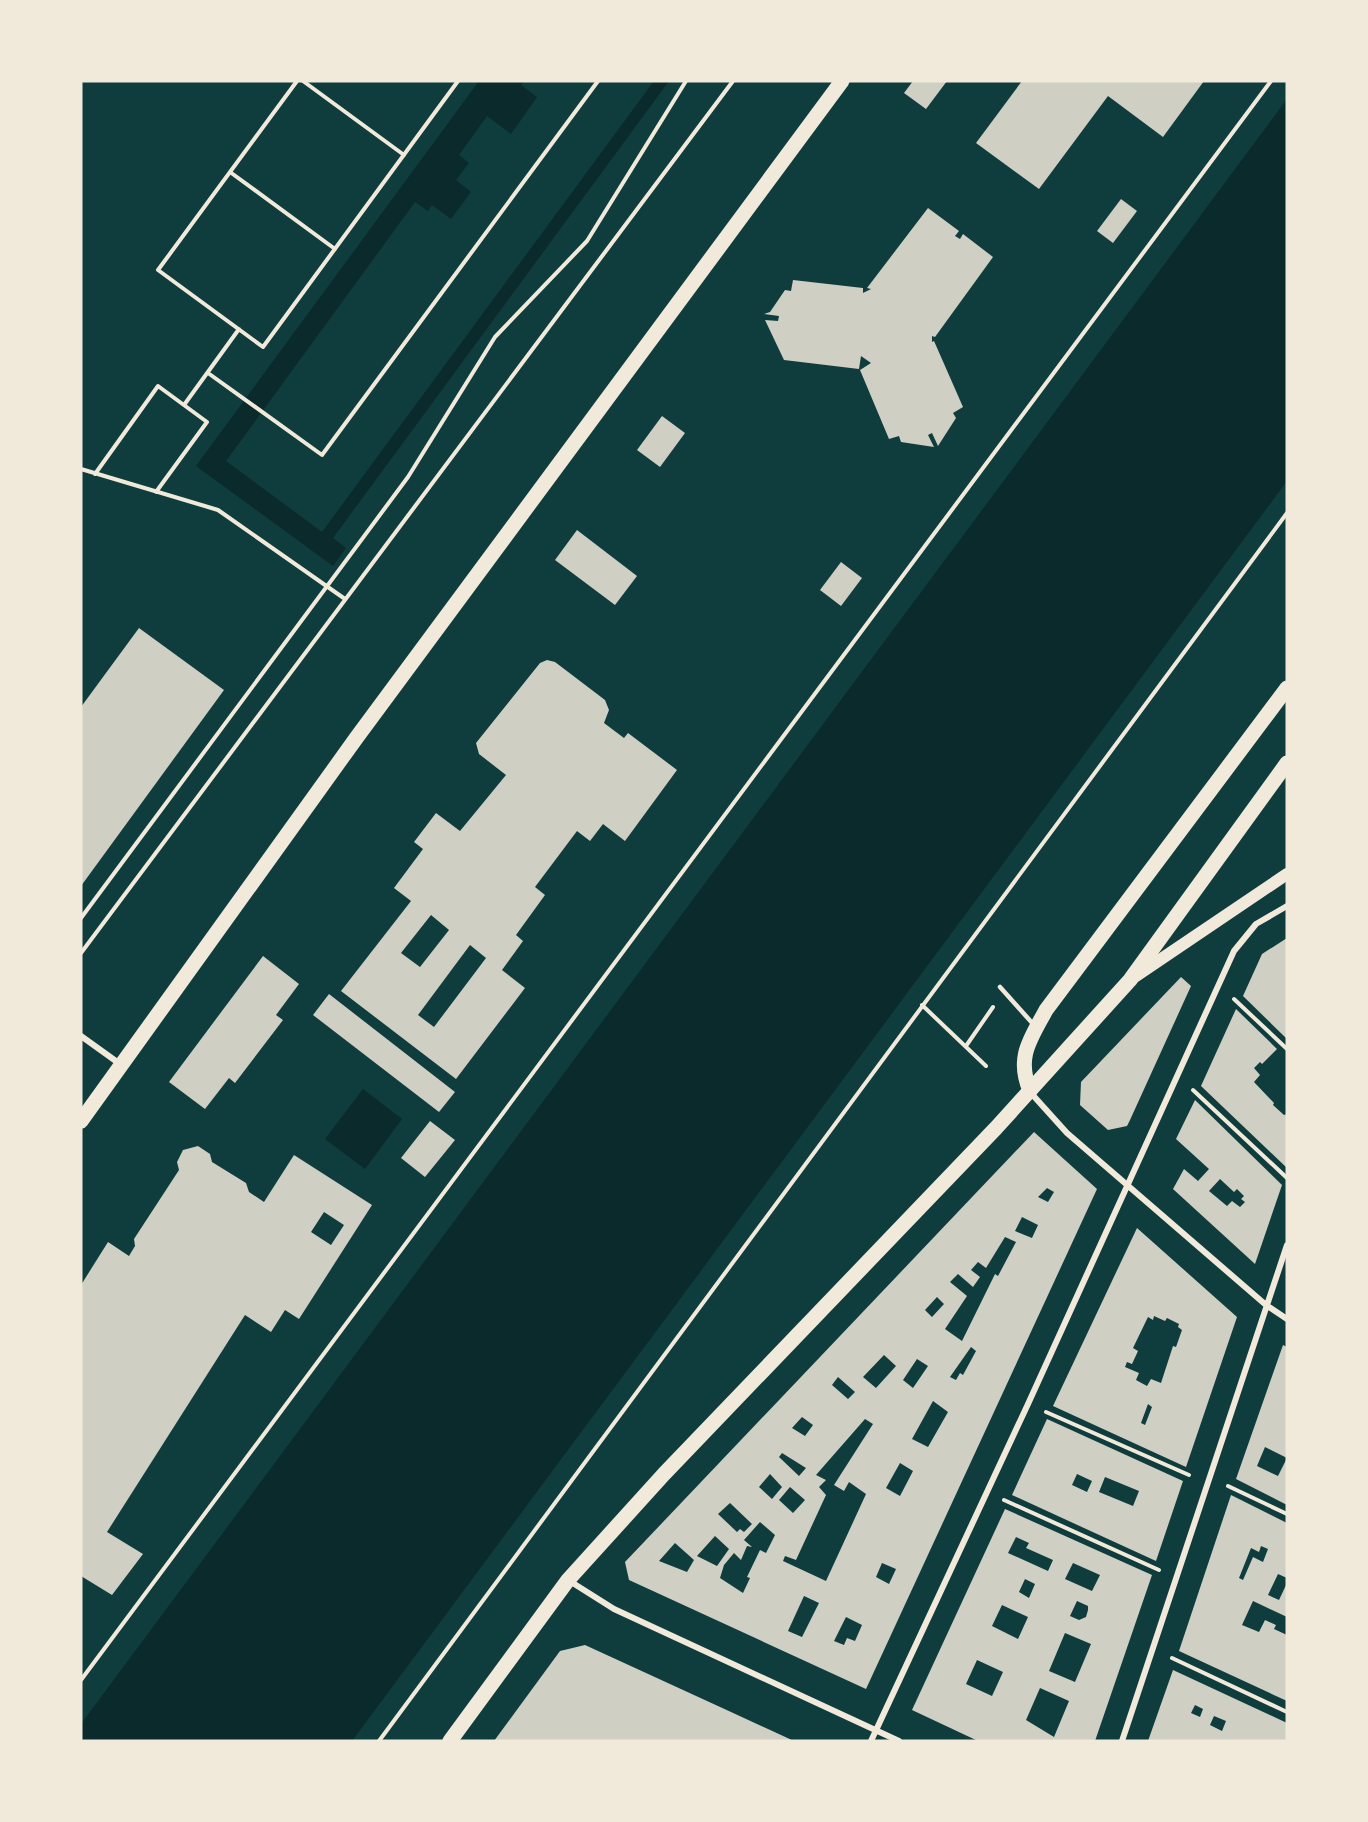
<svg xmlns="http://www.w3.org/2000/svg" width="1368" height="1822" font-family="'Sofia Sans Condensed',sans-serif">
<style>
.water{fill:#0a2a2b}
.building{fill:#cfcfc3;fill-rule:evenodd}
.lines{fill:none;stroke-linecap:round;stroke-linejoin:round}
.path{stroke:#f1e9da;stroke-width:4}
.service{stroke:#f1e9da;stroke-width:4.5}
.minor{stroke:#f1e9da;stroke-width:6}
.secondary{stroke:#f1e9da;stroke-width:12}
.primary{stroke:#f1e9da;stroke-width:15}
</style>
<rect width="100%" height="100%" fill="#0f3d3e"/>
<path class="water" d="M479 81H524L521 85 537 97 511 134 487 116 459 155 469 163 456 180 471 192 451 219 432 205 428 211 415 202 226 461 322 532 654 81H669L333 538 346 548 333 566 196 466Z
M1287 99V481L352 1741H81V1724Z
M363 1089 402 1119 365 1169 325 1139Z"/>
<path class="building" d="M913 81H947L926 109 904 93Z
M1022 81H1204L1163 137 1108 96 1039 189 976 143Z
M1121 199 1137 211 1113 243 1097 231Z
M928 208 959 231 955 236 960 239 963 234 993 257 935 337 932 336V342L934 341 963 407 953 413 956 418 938 446 932 433 928 435 934 447 901 442 899 436 889 439 860 370 871 363 861 356 859 369 784 360 765 320 778 321 779 316 764 314 770 312 785 290 791 291 793 280 863 288V293L871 289 867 288Z
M662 416 685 433 660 467 637 450Z
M577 530 637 576 615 605 555 560Z
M841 562 862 578 841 606 820 590Z
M139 628 224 690 81 886V707Z
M547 660 555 662 605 700 609 710 604 723 624 738 628 733 677 770 625 841 603 824 590 841 577 831 535 887 545 895 516 935 523 941 502 970 525 988 456 1079 341 991 411 901 394 888 423 849 414 842 436 813 460 831 506 775 479 754 476 743 540 663ZM431 915 449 930 420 967 401 953ZM470 945 486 958 434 1027 418 1015Z
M1287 938V1039L1243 996 1262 954Z
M263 956 299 984 276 1015 283 1020 235 1083 229 1078 205 1109 169 1082Z
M1181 977 1191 986 1130 1120 1127 1126 1108 1130 1080 1105 1081 1082Z
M329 994 455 1092 439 1112 313 1015Z
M1236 1009 1277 1049 1262 1064 1260 1062 1254 1068 1260 1075 1254 1082 1274 1103 1273 1105 1284 1115 1287 1114V1168L1201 1086Z
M1195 1100 1282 1185 1255 1264 1173 1189 1184 1169 1198 1181 1209 1169 1176 1139ZM1220 1179 1234 1192 1237 1189 1244 1196 1241 1199 1245 1202 1240 1207 1232 1201 1227 1206 1209 1191Z
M430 1121 455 1140 425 1177 401 1158Z
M1034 1132 1097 1189 866 1689 629 1580 625 1562ZM1047 1188 1054 1192 1048 1202 1038 1197ZM1022 1217 1038 1225 1032 1238 1015 1231ZM1005 1237 1016 1242 998 1276 995 1274 962 1341 945 1329 967 1296 950 1282 958 1274 973 1287 980 1277 971 1270 978 1262 986 1268ZM937 1297 944 1304 932 1317 925 1310ZM971 1347 976 1351 963 1375 960 1373 956 1380 950 1377ZM884 1355 896 1366 876 1388 863 1377ZM917 1359 928 1366 913 1388 903 1380ZM838 1377 855 1392 848 1399 832 1385ZM933 1401 948 1412 928 1447 912 1439ZM802 1417 813 1425 805 1436 792 1428ZM865 1419 873 1424 834 1485 844 1491 849 1482 866 1494 826 1581 783 1561 785 1556 796 1560 826 1495 819 1487 826 1480 816 1475ZM782 1453 806 1468 799 1476 779 1457ZM900 1463 913 1471 900 1496 886 1488ZM770 1474 782 1487 772 1499 759 1487ZM790 1487 805 1500 793 1513 779 1500ZM730 1503 752 1524 744 1532 740 1529 737 1532 718 1514ZM760 1522 775 1535 766 1553 760 1550 747 1577 750 1578 743 1593 720 1578 724 1565 734 1553 741 1560 747 1546 752 1547 744 1540ZM715 1536 729 1549 717 1566 697 1556ZM675 1543 694 1560 687 1572 659 1561ZM882 1563 896 1569 889 1584 876 1577ZM804 1596 819 1603 802 1637 788 1631ZM846 1617 862 1625 855 1641 847 1638 844 1645 834 1641Z
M198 1146 210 1154 212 1162 246 1183 249 1192 264 1202 294 1155 372 1205 299 1319 285 1310 271 1332 245 1315 107 1532 143 1554 112 1595 81 1576V1285L108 1242 129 1256 135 1246 134 1239 179 1170 177 1162 183 1150ZM324 1212 344 1225 331 1245 311 1232Z
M1137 1228 1237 1317 1186 1467 1053 1406ZM1154 1316 1165 1321 1167 1318 1179 1324 1178 1327 1182 1330 1176 1347 1173 1346 1161 1383 1151 1379 1147 1386 1136 1380 1139 1373 1125 1367 1127 1362 1132 1364 1138 1351 1133 1348 1148 1317 1153 1320ZM1148 1404 1152 1407 1145 1425 1141 1423Z
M1283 1345 1287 1347V1505L1236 1479ZM1265 1447 1287 1458 1278 1476 1257 1466Z
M1047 1419 1183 1481 1156 1561 1012 1495ZM1077 1474 1092 1481 1087 1492 1072 1485ZM1105 1477 1139 1491 1133 1506 1099 1492Z
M1231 1495 1287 1523V1578L1278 1574 1268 1595 1279 1600 1287 1583V1617L1253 1601 1242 1625 1259 1632 1265 1620 1276 1625 1274 1629 1287 1635V1701L1179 1651ZM1261 1546 1268 1549 1263 1562 1253 1557 1243 1580 1239 1578 1251 1548 1259 1552Z
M1005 1509 1152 1575 1095 1741H978L912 1710ZM1016 1537 1029 1543 1026 1548 1053 1560 1048 1571 1008 1553ZM1073 1563 1100 1575 1092 1591 1065 1579ZM1025 1579 1035 1584 1029 1598 1019 1592ZM1077 1601 1088 1606V1610L1086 1617 1079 1620 1070 1616ZM1002 1605 1028 1617 1018 1639 992 1626ZM1065 1633 1091 1644 1075 1682 1049 1671ZM977 1660 1003 1672 992 1696 966 1684ZM1040 1688 1069 1701 1054 1737 1026 1720Z
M585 1645 731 1712 794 1741H494L560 1651Z
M1173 1670 1287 1723V1741H1148ZM1195 1705 1203 1709 1200 1717 1191 1713ZM1214 1716 1226 1721 1222 1731 1210 1725Z"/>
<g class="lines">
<path class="path" d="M297 81 158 270 263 347 458 81
M303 81 404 155
M230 172 335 249
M208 373 322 455 598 81
M184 405 239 329
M81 469 218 510 345 599
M95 474 158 386 207 422 156 492
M81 918 408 477 495 337 587 241 686 81
M81 953 733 81
M1234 999 1287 1049
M922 1005 986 1066
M966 1046 993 1007
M1193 1090 1287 1178
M1046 1412 1189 1475
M1228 1486 1287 1514
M1004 1500 1159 1570
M1172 1658 1287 1712
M81 1680 1271 81
M379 1741 1287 513"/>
<path class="service" d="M1000 987 1034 1025"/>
<path class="minor" d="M81 1036 120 1064
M1030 1092 1067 1133 1266 1305 1287 1319
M568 1580 614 1609 899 1741
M871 1741 1028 1404 1234 951 1256 924 1287 906
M1122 1741 1287 1245"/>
<path class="secondary" d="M1136 976 1287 874"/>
<path class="primary" d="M1030 1091C1016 1057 1030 1040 1046 1010L1287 688
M81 1121 357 737 842 81
M450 1741 568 1580 664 1474 996 1128 1130 980 1287 763"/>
</g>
<rect width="1368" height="1822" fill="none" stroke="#f1e9da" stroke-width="165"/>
</svg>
